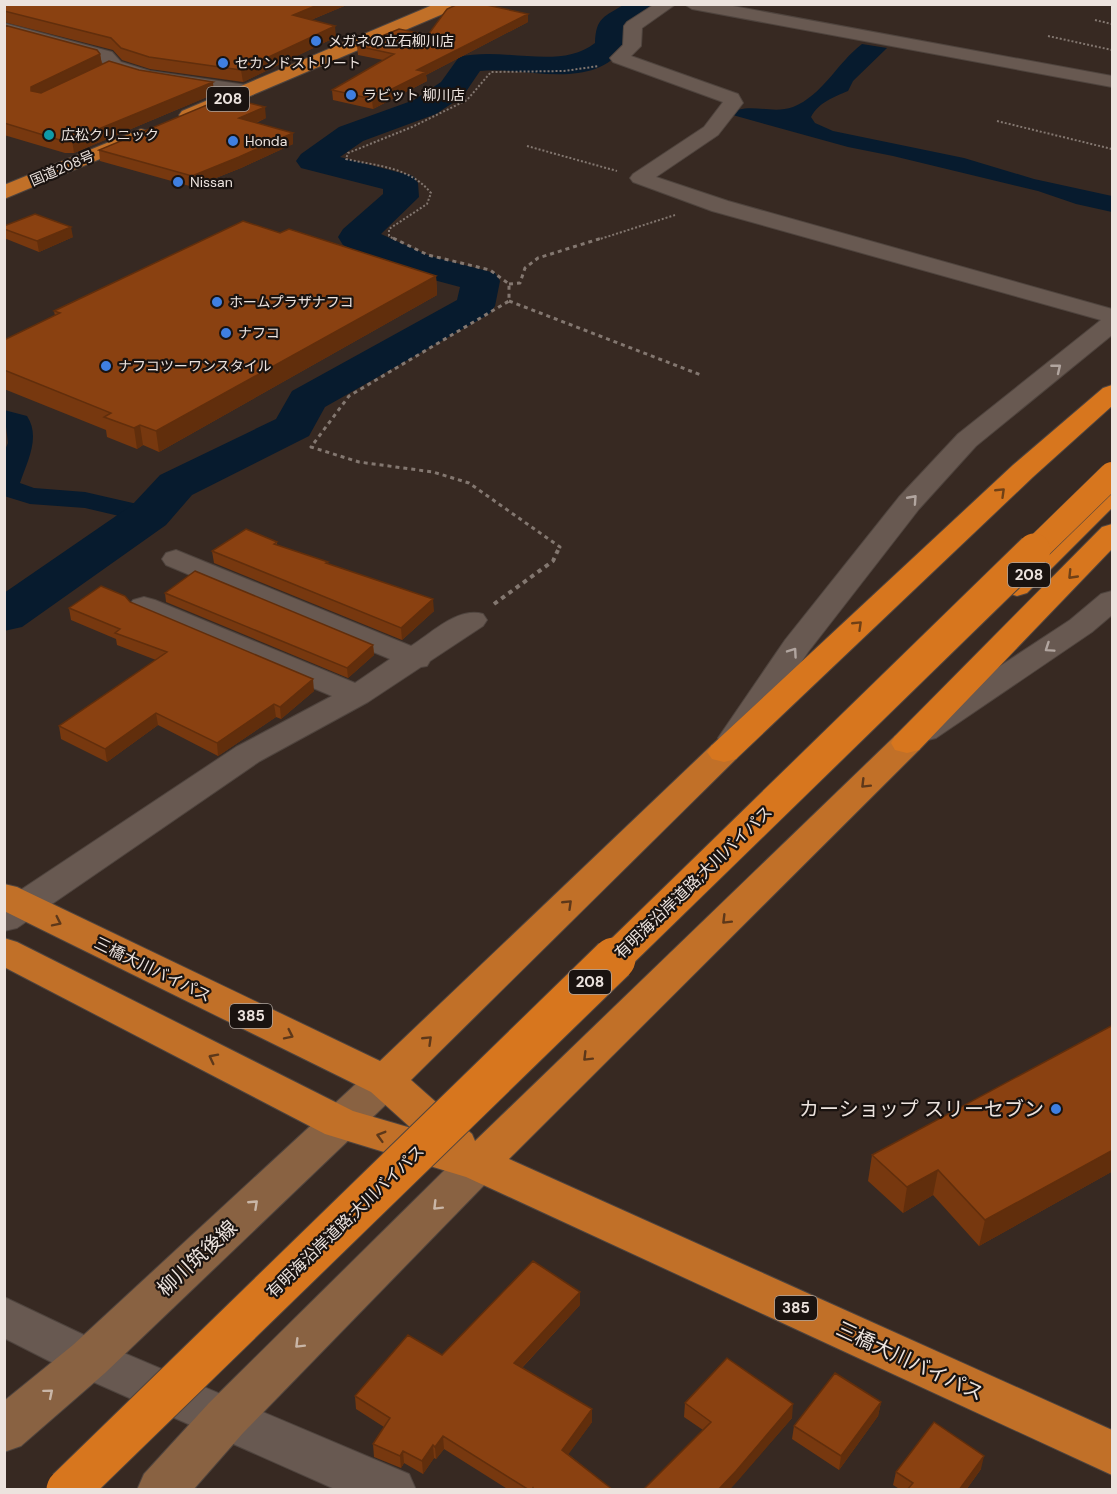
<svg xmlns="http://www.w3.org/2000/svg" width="1117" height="1494" font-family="'DM Sans','Noto Sans JP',sans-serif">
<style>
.water{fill:#071b2e}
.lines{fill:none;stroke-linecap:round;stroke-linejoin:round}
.canal{fill:#071b2e;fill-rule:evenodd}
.river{fill:#071b2e;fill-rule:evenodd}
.minor-casing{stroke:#4f443e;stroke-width:2}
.tertiary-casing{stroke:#4f443e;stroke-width:2}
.secondary-casing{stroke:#4f443e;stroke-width:2}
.trunk-casing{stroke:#4f443e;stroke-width:2}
.motorway-casing{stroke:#4f443e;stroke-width:2}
.path-far2{stroke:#837770;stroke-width:2;stroke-dasharray:2 2;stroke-linecap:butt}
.path-far1{stroke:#837770;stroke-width:3;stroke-dasharray:4 4;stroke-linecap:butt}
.path{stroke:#837770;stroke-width:4;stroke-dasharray:4.5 4.5;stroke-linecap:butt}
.minor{fill:#685951;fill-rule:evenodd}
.tertiary{fill:#685951;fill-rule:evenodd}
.secondary{fill:#896242;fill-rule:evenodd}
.trunk{fill:#c17028;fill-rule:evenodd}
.motorway{fill:#d7761e;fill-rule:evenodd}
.motorway-bridge-far2-casing{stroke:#4f443e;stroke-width:27;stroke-linecap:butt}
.motorway-bridge-far1-casing{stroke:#4f443e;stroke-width:35;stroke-linecap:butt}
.motorway-bridge-casing{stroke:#4f443e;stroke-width:45;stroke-linecap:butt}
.motorway-bridge-far2{stroke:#d7761e;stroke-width:26}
.motorway-bridge-far1{stroke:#d7761e;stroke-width:33}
.motorway-bridge{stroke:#d7761e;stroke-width:43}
.wall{fill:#77380f}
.shaded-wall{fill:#612e0c}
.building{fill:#8a4111;stroke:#612e0c;stroke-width:1.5}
.oneway{stroke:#b1a59f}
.oneway2{stroke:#6f4016}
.oneway3{stroke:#5d381a}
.oneway4{stroke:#c9b6a7}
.shop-dot{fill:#3f7fe0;stroke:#1a1310;stroke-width:2}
.culture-dot{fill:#0f9aa8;stroke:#1a1310;stroke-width:2}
.labels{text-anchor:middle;stroke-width:4.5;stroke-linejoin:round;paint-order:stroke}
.far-poi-label{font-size:14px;fill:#ece3de;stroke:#1a1310;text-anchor:start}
.far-street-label{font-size:14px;fill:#ece3de;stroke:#1a1310}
.shield{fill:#1a1310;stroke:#ada5a0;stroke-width:1.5}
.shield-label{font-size:15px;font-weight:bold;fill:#ece3de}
.street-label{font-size:16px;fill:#ece3de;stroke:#1a1310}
.near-poi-label{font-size:20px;fill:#ece3de;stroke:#1a1310;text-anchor:end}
.near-street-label{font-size:20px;fill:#ece3de;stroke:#1a1310}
</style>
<rect width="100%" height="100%" fill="#372922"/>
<path class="water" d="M862 44 887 48 853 81 848 91C834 97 819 102 811 117L815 123 833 131 964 158 1034 179 1112 196V212L1076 204 1038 191 893 156 848 147 729 114C748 101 771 115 793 107 823 95 837 63 862 44Z"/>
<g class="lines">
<path class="canal" d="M4 410 27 416C41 437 27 462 20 483L34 488 85 492 159 509 163 515 159 521 149 523 85 508 30 504 4 496V452L8 443Z"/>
<path class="river" d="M625 4H660L656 10 625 30V46C592 93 526 66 480 71L463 96 436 114 363 141 340 157 413 176 418 183 419 197 381 234 430 256 495 273 500 281 495 306 489 314 325 407 309 436 192 495 166 525 22 627 4 631V593L132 505 160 475 276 419 292 391 457 300 460 287 404 272 343 245 338 237 343 229 383 194V189L301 168 296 161 301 154 339 127 414 100 441 82 459 57C503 46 560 71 595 43 596 17 604 17 625 4Z"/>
<defs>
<path id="minor" d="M655 4H676L642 28 641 46 631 56 738 94 743 103 718 135 656 177 728 201 1112 309V335L976 446 919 509 808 652 746 745 734 748 722 745 718 738 785 640 899 497 958 434 1101 320 712 211 633 182 630 178 633 174 704 127 723 102 613 62 610 58 623 45 624 26 627 22Z
M4 23 112 52 121 62 150 71 246 85 253 87 255 91 253 95 246 97 141 80 109 70 100 60 4 34Z
M176 550 411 646C432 633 457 607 483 614L487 620 483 626 430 661 427 666 421 667 368 702 260 761 17 928 4 931V901L236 747 332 696 133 612 129 606 133 600 144 597 155 600 355 683 390 659 166 565 162 559 166 553Z
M1112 591V615L1092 632 936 738 924 741 912 738 908 731 912 724 1070 620 1101 594Z
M4 1297 105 1345 409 1474 416 1490H337L73 1373 4 1338Z"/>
<path id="tertiary" d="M684 4H722L1112 76V87L692 9Z"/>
<path id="secondary" d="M385 1066 399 1070 405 1081 399 1092 105 1373 21 1446 4 1452V1401L73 1345 371 1070Z
M478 1148 493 1152 499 1164 493 1176 243 1433 193 1490H137L144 1474 209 1403 463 1152Z"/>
<path id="trunk" d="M435 4H459L457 8 196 119H182L179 115 182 111Z
M141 129 148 131 151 135 148 139 4 199V185Z
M907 733 919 736 923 743 919 750 509 1159 1112 1430V1475L466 1177 325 1134 4 967V938L17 942 353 1111 411 1128 371 1092 4 911V884L17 887 380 1061 712 745 724 742 736 745 741 752 736 759 411 1080 472 1134 475 1141 895 736Z"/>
<path id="motorway" d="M1112 385V406L1033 477 736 759 724 762 712 759 707 752 712 745 1013 465 1103 388Z
M1112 485V508L1027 593 1017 596 1007 593 1002 587 1007 581 1102 487Z
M1112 524V549L919 750 907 753 895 750 891 743 895 736 1102 527Z"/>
</defs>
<use href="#minor" class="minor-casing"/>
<use href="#tertiary" class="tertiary-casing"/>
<use href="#secondary" class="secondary-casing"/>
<use href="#trunk" class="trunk-casing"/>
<use href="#motorway" class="motorway-casing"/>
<path class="path-far2" d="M1095 20 1112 24
M1048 36 1112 50
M997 121 1112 149
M527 146 617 171
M396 240 389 236V229L427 204 431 193C410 167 377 166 346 159L348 153 412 127 467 100 491 72 564 71 599 66
M597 240 675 215"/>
<path class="path-far1" d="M393 238 428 255 490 270 509 284V301L349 396 311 447 359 462 433 472 469 483 560 547 558 552
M509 284 520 283 525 268 538 258 602 238
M509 301 701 375"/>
<path class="path" d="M494 604 553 561 558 550"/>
<use href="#minor" class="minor"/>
<use href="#tertiary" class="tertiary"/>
<use href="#secondary" class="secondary"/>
<use href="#trunk" class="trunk"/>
<use href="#motorway" class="motorway"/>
<defs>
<path id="motorway-bridge-far2" d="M1033 552 1112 475"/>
<path id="motorway-bridge-far1" d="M613 960 1034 550"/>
<path id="motorway-bridge" d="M68 1490 614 959"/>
</defs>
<use href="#motorway-bridge-far2" class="motorway-bridge-far2-casing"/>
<use href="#motorway-bridge-far1" class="motorway-bridge-far1-casing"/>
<use href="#motorway-bridge" class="motorway-bridge-casing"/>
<use href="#motorway-bridge-far2" class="motorway-bridge-far2"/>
<use href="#motorway-bridge-far1" class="motorway-bridge-far1"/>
<use href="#motorway-bridge" class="motorway-bridge"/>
</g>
<path class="wall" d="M4 4H349L311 20 336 37 243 82 150 69 122 60 113 50 4 22Z
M528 22 426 75 427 81 373 109 333 100 332 90 383 60 358 55 357 46Z
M4 25 100 54 102 64 214 94 74 153H65L4 135Z
M266 118 256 123 293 144 241 168 193 187 100 161 99 150Z
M4 226 73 237 39 252 4 238Z
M280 233 436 276 437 295 159 452 143 445 137 449 107 437 106 430 4 389V340L55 316 54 311Z
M277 542V545L328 562V564L434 611 402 640 214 563 212 551Z
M165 593 373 645 374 655 348 678 166 602Z
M130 602 314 691 281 719 276 717 218 756 158 725 107 762 61 739 59 726 156 660 117 645 116 639 71 620 69 608Z
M1113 1025V1171L979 1246 933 1195 903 1213 868 1181 872 1155Z
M580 1305 522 1368 592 1422 568 1454 613 1490H509L444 1449 436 1459 434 1458 423 1474 404 1463 401 1468 374 1457 373 1444 384 1427 356 1409 355 1396 442 1355Z
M881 1402 878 1416 839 1470 792 1439 794 1426Z
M685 1403 792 1418 729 1490H643L703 1430 684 1417Z
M981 1469 966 1490H901L893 1485 896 1472Z"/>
<path class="shaded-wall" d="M320 4H349L294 27 293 15Z
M528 14V22L426 75 427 81 373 109 372 99 417 70Z
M335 26 336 37 243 82 241 70Z
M100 54 102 65 33 99 31 87Z
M213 82 214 94 74 153 72 140Z
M265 107 266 118 241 129 239 118Z
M293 133V144L241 168 193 187 192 176Z
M71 227 73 237 39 252 37 241Z
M436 276 437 295 159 452 156 431Z
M140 425 143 445 137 449 134 428Z
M433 599 434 611 402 640 401 628Z
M373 645 374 655 348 678 347 668Z
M313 679 314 691 281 719 280 707Z
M274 704 276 717 218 756 217 743Z
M156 713 158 725 107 762 105 749Z
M1113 1150V1171L979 1246 985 1220Z
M938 1170 933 1195 903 1213 907 1187Z
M580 1292V1305L514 1376V1363Z
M881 1402 878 1416 839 1470 841 1456Z
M793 1404 792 1418 735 1484 729 1490H718Z
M592 1409V1422L562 1463V1450Z
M443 1436 444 1449 436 1459 435 1447Z
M433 1445 434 1458 423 1474 422 1461Z
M403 1451 404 1463 401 1468 400 1456Z
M984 1456 981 1469 966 1490H959Z"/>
<path class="building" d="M4 4H320L293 15 335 26 241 70 149 57 121 48 111 38 4 11Z
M458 4H482L528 14 417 70 426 72 372 99 332 90 394 54 357 46 399 29 428 35 447 9Z
M4 25 97 50 100 54 31 87V91L41 93 109 61 139 70 213 82 72 140 63 141 4 123Z
M226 97 265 107 239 118 293 133 239 157 192 176 99 150Z
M35 214 71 227 37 241 4 229V226Z
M243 221 280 233 289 229 436 276 156 431 140 425 134 428 104 417 111 413 4 370V340L60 313 54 311Z
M246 529 277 542 274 544 328 562 326 563 433 599 401 628 212 551Z
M195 571 373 645 347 668 165 593Z
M101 586 125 596 130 602 313 679 280 707 274 704 217 743 156 713 105 749 59 726 167 652 115 633 120 629 69 608Z
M1113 1025V1150L985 1220 938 1170 907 1187 872 1155Z
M533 1261 580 1292 514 1363 592 1409 562 1450 613 1490H534L533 1488 532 1490H529L443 1436 435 1447 433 1445 422 1461 403 1451 400 1456 373 1444 390 1418 355 1396 408 1335 442 1355Z
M727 1358 793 1404 736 1471 718 1490H643L711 1422 685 1403Z
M835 1373 881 1402 841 1456 794 1426Z
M934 1422 984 1456 959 1490H907L913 1483 896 1472Z"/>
<defs><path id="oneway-chevron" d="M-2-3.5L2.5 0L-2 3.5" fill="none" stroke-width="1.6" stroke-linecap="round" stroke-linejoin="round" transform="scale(1.5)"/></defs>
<g class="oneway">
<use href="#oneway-chevron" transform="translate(1057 368) rotate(-39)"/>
<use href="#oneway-chevron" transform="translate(913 499) rotate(-48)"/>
<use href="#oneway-chevron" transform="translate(1049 648) rotate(146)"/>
<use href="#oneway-chevron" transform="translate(793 652) rotate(-55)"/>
</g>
<g class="oneway2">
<use href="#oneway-chevron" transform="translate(1001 492) rotate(-44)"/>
<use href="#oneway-chevron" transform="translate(1072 575) rotate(134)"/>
<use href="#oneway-chevron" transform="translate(858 625) rotate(-44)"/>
</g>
<g class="oneway3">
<use href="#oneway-chevron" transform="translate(865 784) rotate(135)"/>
<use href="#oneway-chevron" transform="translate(568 904) rotate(-44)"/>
<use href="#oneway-chevron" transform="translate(726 920) rotate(135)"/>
<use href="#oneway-chevron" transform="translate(57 922) rotate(26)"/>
<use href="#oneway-chevron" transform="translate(289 1035) rotate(26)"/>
<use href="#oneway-chevron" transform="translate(428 1040) rotate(-44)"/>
<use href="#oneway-chevron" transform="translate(587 1057) rotate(135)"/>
<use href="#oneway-chevron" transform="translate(213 1058) rotate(-153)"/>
<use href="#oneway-chevron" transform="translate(381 1136) rotate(-164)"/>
</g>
<g class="oneway4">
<use href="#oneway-chevron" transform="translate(254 1204) rotate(-43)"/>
<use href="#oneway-chevron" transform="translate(437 1206) rotate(135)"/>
<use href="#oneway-chevron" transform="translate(299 1344) rotate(135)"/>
<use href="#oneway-chevron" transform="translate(49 1393) rotate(-40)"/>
</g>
<g class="shop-dot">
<circle cx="316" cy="41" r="6"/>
<circle cx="223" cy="63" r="6"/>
<circle cx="351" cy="95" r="6"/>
<circle cx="233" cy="141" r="6"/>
<circle cx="178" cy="182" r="6"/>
<circle cx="217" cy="302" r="6"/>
<circle cx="226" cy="333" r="6"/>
<circle cx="106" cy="366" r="6"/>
<circle cx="1056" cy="1109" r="6"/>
</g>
<circle class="culture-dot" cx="49" cy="135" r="6"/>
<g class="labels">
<g class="far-poi-label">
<text x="328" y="46">メガネの立石柳川店</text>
<text x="235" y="68">セカンドストリート</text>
<text x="363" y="100">ラビット 柳川店</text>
<text x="61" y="140">広松クリニック</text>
<text x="245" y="146">Honda</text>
<text x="190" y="187">Nissan</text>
<text x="229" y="307">ホームプラザナフコ</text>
<text x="238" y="338">ナフコ</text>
<text x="118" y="371">ナフコツーワンスタイル</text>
</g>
<g class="far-street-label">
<text transform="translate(62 168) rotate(-23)" y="5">国道208号</text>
</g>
<g class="shield">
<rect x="207" y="87" width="42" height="24" rx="4.5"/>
<rect x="1008" y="563" width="42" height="24" rx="4.5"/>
<rect x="569" y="970" width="42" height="24" rx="4.5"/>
<rect x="230" y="1004" width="42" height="24" rx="4.5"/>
<rect x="775" y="1296" width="42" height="24" rx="4.5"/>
</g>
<g class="shield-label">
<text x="228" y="104">208</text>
<text x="1029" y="580">208</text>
<text x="590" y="987">208</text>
<text x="251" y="1021">385</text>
<text x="796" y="1313">385</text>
</g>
<g class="street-label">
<text transform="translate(693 882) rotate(-44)" y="6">有明海沿岸道路;大川バイパス</text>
<text transform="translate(153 969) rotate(26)" y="6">三橋大川バイパス</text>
<text transform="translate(345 1221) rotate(-44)" y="6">有明海沿岸道路;大川バイパス</text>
</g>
<g class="near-poi-label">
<text x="1044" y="1116">カーショップ スリーセブン</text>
</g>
<g class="near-street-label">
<text transform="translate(197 1258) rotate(-43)" y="7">柳川筑後線</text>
<text transform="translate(910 1361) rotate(25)" y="7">三橋大川バイパス</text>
</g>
</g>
<rect width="1117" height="1494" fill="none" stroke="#ece3de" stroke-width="12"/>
</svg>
